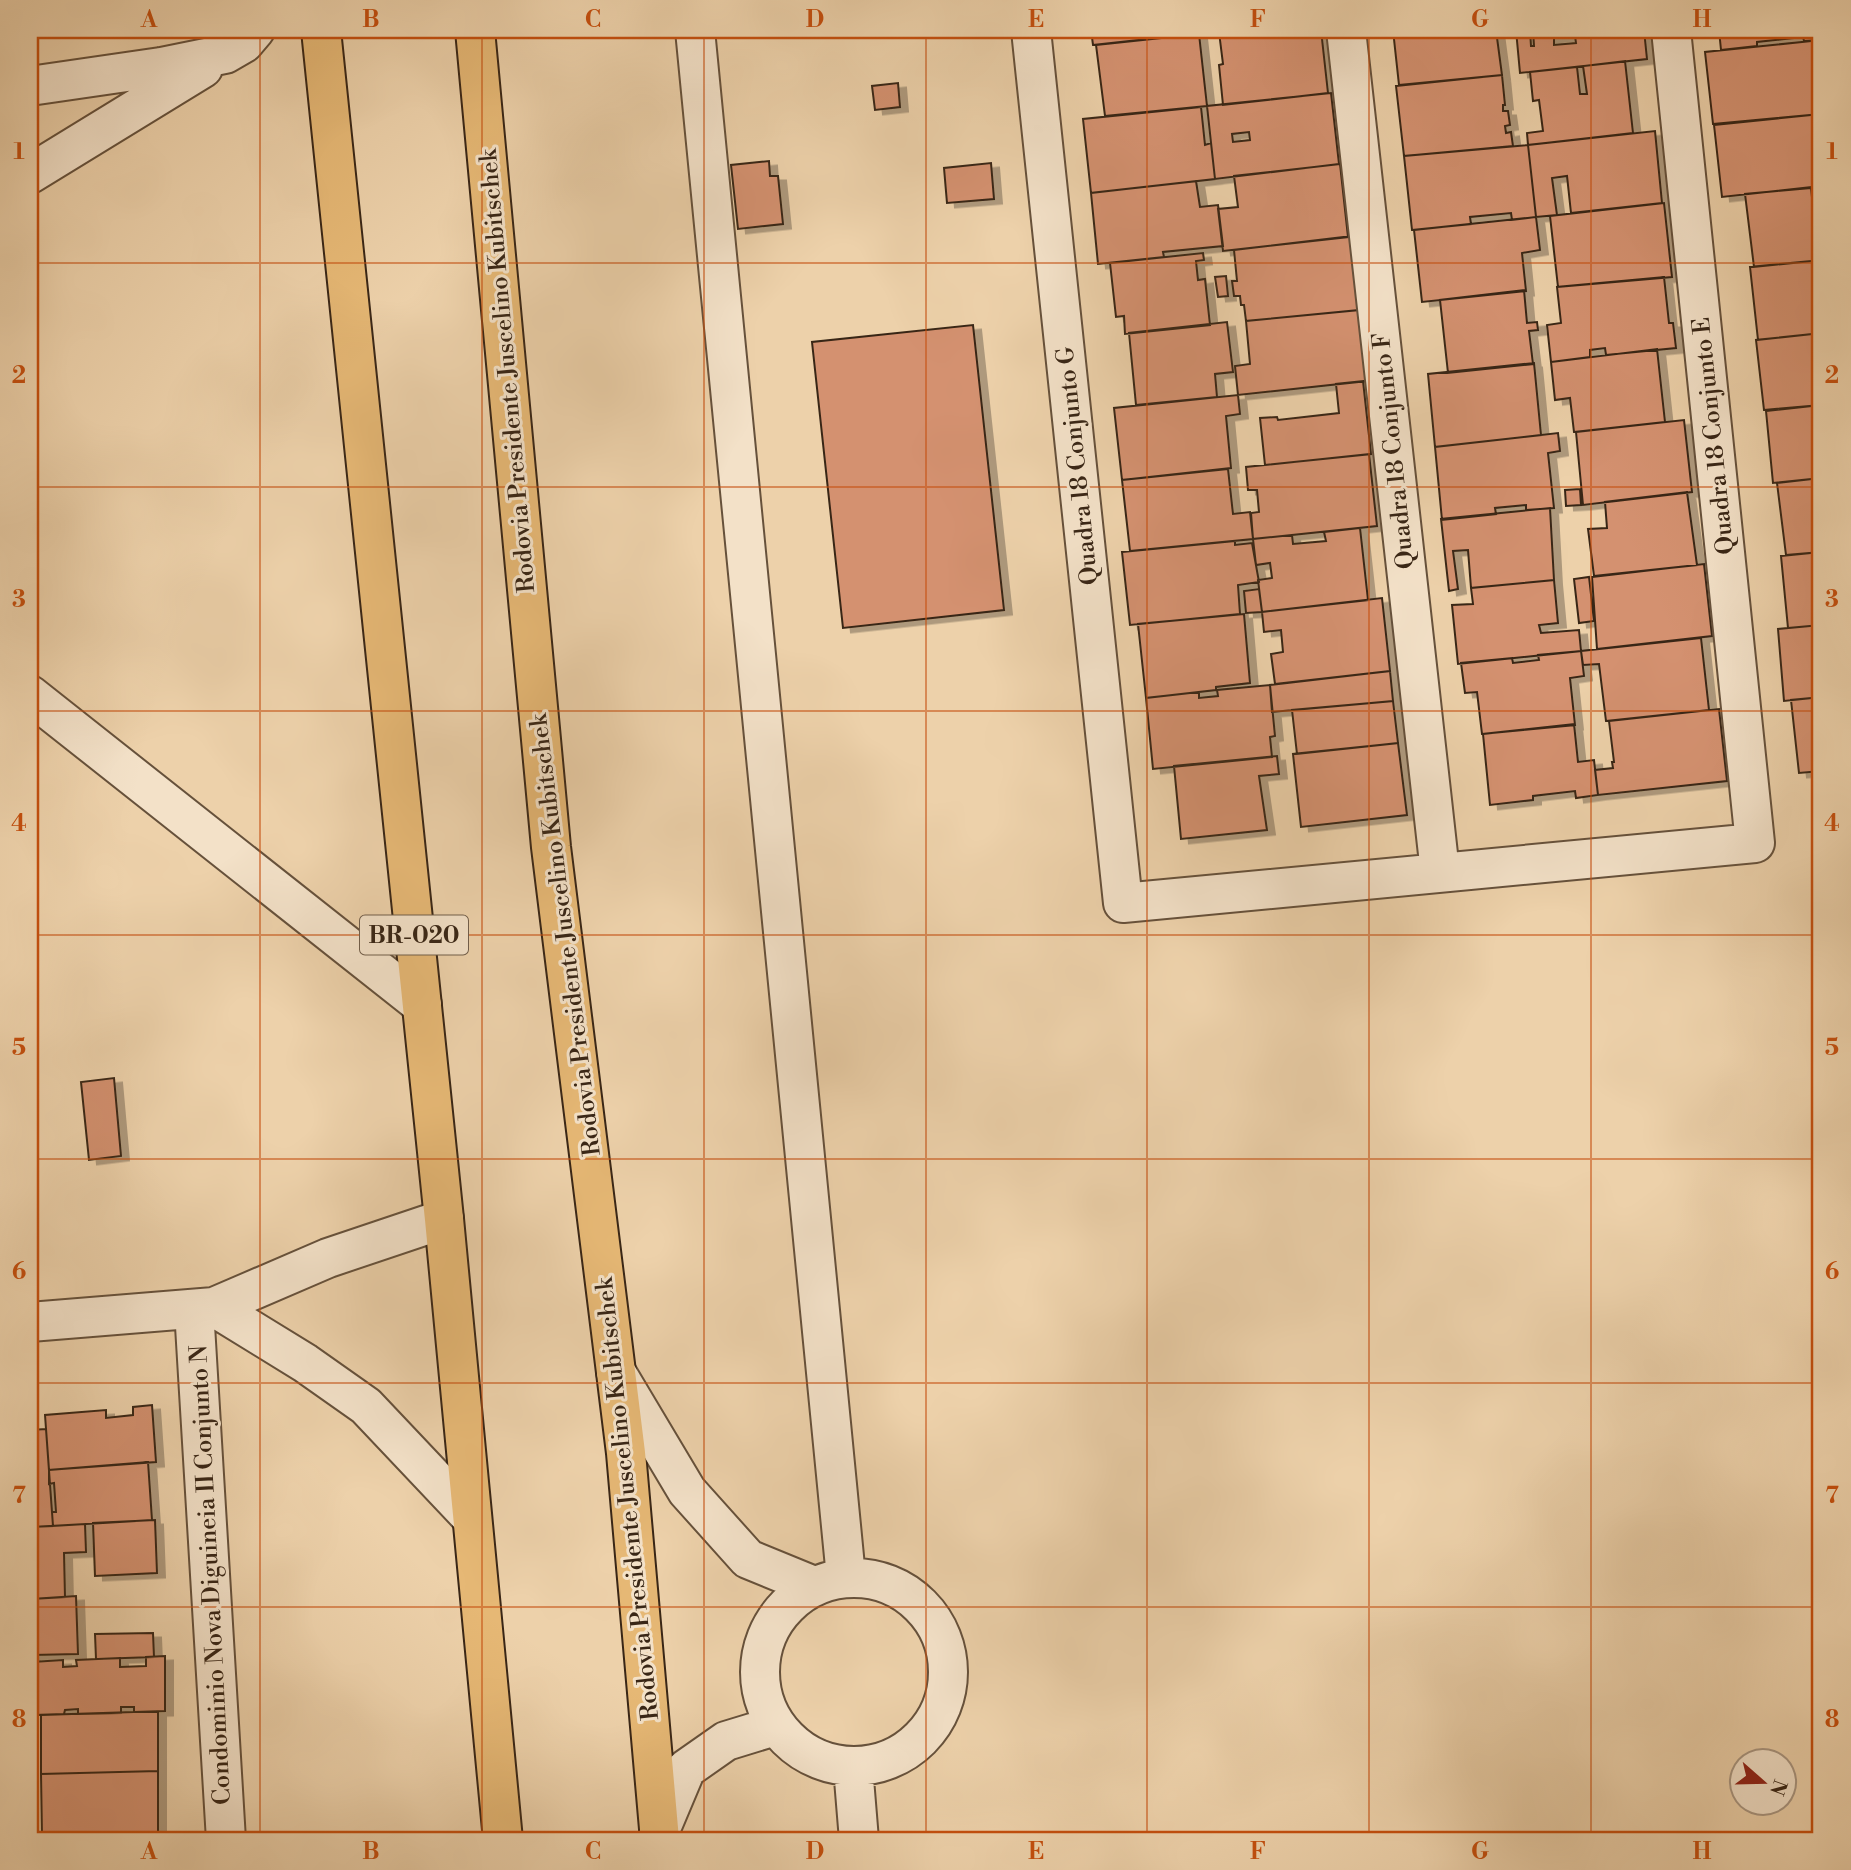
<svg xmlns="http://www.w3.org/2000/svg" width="1851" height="1870" font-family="'Libre Bodoni',serif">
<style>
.building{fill:#d4916f;stroke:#392616;stroke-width:2;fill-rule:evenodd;filter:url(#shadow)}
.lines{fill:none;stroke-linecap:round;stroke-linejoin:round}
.minor-casing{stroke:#66513b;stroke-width:42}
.highway-casing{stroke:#392616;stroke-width:42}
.minor{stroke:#f3e1c8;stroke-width:38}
.highway{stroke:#e6b875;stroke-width:38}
.grid{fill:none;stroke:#c54f0e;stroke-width:2;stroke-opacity:0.55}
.labels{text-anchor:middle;stroke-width:6;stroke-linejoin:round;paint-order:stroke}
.shield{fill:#f3e1c8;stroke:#715e4b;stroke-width:2}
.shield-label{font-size:23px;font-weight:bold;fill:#392616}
.street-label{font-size:24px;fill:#392616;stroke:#f3e1c8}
.neatline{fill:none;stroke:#c54f0e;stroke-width:2.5}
.grid-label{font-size:23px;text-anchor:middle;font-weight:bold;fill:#c54f0e}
</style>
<defs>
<filter id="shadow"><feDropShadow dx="8" dy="4.5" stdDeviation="0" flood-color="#0004"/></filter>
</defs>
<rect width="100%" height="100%" fill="#edd1aa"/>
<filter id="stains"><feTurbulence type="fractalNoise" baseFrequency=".00286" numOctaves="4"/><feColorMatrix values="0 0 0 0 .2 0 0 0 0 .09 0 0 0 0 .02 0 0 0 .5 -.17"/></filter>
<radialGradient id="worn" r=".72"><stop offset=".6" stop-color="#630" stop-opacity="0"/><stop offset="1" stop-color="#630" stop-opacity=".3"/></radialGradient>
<path class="building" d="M1091 30H1183L1184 35 1093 45Z
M1236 30H1321L1328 93 1223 105 1219 65 1223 64 1219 32Z
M1393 30H1496L1502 75 1399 85Z
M1516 30H1530L1531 46H1534L1533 30H1644L1647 59 1520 73ZM1575 36 1576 43 1554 45V38Z
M1719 30H1821V40L1804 41 1803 37 1757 42V46L1721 50Z
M1199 34 1207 106 1105 116 1096 45Z
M1821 40V114L1713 124 1705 52Z
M1625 61 1633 133 1528 145 1527 133 1543 131 1539 100 1533 101 1530 72 1577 67 1580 94H1587L1583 66Z
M1502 75 1505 105H1503V111H1508L1510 125 1505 126 1506 133 1511 132 1513 146 1404 156 1396 86Z
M898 83 900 107 875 110 872 86Z
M1331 93 1339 164 1215 179 1207 106ZM1249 132 1250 140 1233 142 1232 134Z
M1201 107 1205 145 1211 143 1215 179 1091 193 1083 119Z
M1821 114V186L1722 197 1714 125Z
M1655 131 1662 203 1571 213 1567 176 1552 178 1557 215 1536 217 1528 145Z
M1528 145 1536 217 1512 220 1511 213 1470 217 1471 224 1412 230 1404 156Z
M769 161 770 176H778L783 224 738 229 731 165Z
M991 163 994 199 947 203 944 168Z
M1340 164 1348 237 1223 251 1218 209 1238 207 1234 176Z
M1196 181 1200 207 1218 205 1223 246 1163 252 1164 257 1098 264 1091 193Z
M1811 188 1814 216H1819L1821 219V260L1754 267 1745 194Z
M1664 203 1672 277 1558 287 1550 216Z
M1536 217 1540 250 1522 253 1526 291 1422 302 1414 230Z
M1351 236 1359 310 1246 321 1244 305H1241L1240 296H1234L1232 281H1237L1234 250Z
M1203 253 1204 260 1196 261 1198 280 1205 279 1210 325 1125 334 1124 316 1116 317 1110 263Z
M1821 260V333L1758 340 1750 267Z
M1226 276 1228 296 1218 297 1215 277Z
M1664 277 1669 323H1673L1676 348 1606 355 1605 348 1590 350V357L1551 362 1547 325 1561 323 1557 287Z
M1524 290 1527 323 1537 322 1538 330 1529 331 1533 364 1448 373 1440 300Z
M1360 310 1367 381 1238 395 1235 366 1250 364 1246 321Z
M1227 322 1233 372 1215 374 1217 397 1136 405 1129 333Z
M973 325 1004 610 843 628 812 342Z
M1821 333V405L1764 410 1756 340Z
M1657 349 1665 422 1574 432 1570 398 1555 400 1551 362Z
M1534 363 1541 435 1435 447 1428 374Z
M1363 381 1371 454 1265 465 1260 418 1277 417 1278 420 1339 413 1336 384Z
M1238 395 1240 414 1226 416 1231 468 1122 480 1114 408Z
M1821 405V478L1773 483 1766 411Z
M1684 420 1692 492 1583 505 1576 432Z
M1558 433 1560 451 1548 453 1554 508 1526 510V505L1495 508 1496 514 1442 520 1435 447Z
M1369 454 1377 526 1253 539 1251 513 1259 512 1257 490H1248L1246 467Z
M1228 469 1233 514 1250 512 1253 539 1130 551 1122 480Z
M1821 478V552L1786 555 1777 483Z
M1580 489 1581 505 1566 506 1565 490Z
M1687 492 1697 565 1594 576 1588 529 1607 528 1605 502Z
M1550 508 1554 580 1471 588 1468 550 1453 551 1458 589 1449 591 1441 519Z
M1360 528 1368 600 1262 612 1258 580 1272 578 1270 563 1256 565 1253 539 1292 535 1293 544 1326 541 1324 532Z
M1235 541V545L1252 543 1259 582 1238 585 1240 614 1130 625 1122 552Z
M1821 552V625L1788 628 1781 556Z
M1704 564 1712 636 1597 649 1592 577Z
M1589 577 1594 621 1579 623 1574 579Z
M1554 580 1558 623 1539 625 1541 633 1579 630 1581 651 1458 664 1452 605 1473 604 1471 588Z
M1259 589 1262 612 1246 613 1244 591Z
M1382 598 1390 671 1275 684 1271 654 1283 652 1281 630 1264 632 1262 612Z
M1244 614 1250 683 1216 687V690L1146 698 1138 624Z
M1821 625V697L1784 701 1778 629Z
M1701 638 1709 710 1606 721 1599 664 1583 665 1581 651Z
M1581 651 1584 676 1570 678 1575 725 1482 734 1477 692 1465 693 1461 663 1512 658 1513 663 1539 660 1538 655Z
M1390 671 1393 701 1272 712 1270 685Z
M1270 685 1275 736 1270 737 1272 757 1153 769 1146 698 1199 692V698L1218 696 1217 690Z
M1821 697V771L1799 773 1791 700Z
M1393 701 1398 743 1297 754 1292 710Z
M1719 709 1727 781 1598 795 1595 770 1613 768 1612 762H1614L1609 721Z
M1574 724 1578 762 1594 760 1598 795 1576 798 1575 791 1533 796V800L1490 805 1483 734Z
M1398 743 1407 815 1301 827 1293 754Z
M1277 756 1279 774 1259 776 1267 830 1181 839 1174 766Z
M114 1078 121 1156 89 1160 81 1082Z
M152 1405 156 1462 49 1470 45 1415 106 1410V1418L133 1415V1407Z
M46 1429 53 1526 30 1527V1430Z
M148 1462 152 1520 53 1526 52 1512H56L54 1483 49 1484V1470Z
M155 1520 157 1573 95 1576 93 1523Z
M85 1524 86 1552 64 1553 65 1597 32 1599V1527Z
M30 1527H32V1657H30Z
M76 1596 78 1654 32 1655V1599Z
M153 1633 154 1657 96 1659 95 1634Z
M165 1656V1711L134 1712V1707H121V1713L78 1714V1709L65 1710 64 1714 34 1715 32 1662 63 1660V1667L77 1666 76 1660 120 1658V1667L146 1666V1657Z
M134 1712H158V1771L41 1774V1715Z
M158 1771V1832L42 1836 41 1774Z
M158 1832V1840H42V1836Z"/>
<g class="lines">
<defs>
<path id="minor" d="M695 30 846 1577
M1031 30 1123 903 1755 843 1671 30
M1346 30 1440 872
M30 86 161 67 225 54 244 43 255 30
M30 174 203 68
M30 695 422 1005
M214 1307 305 1363 366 1406 470 1516
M194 1309 226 1840
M30 1322 214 1307 328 1258 444 1219
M616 1372 687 1491 748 1559 814 1586
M760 1672a94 94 0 1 1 188 0a94 94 0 1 1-188 0Z
M853 1767 859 1840
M659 1833 686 1769 726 1741 775 1726"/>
<path id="highway" d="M321 30 444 1219 503 1840
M475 30 551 847 626 1453 660 1840"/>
</defs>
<use href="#minor" class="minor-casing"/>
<use href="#highway" class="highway-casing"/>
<use href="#minor" class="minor"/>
<use href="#highway" class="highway"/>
</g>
<path class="grid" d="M260 30V1840M482 30V1840M704 30V1840M926 30V1840M1147 30V1840M1369 30V1840M1591 30V1840M30 263H1821M30 487H1821M30 711H1821M30 935H1821M30 1159H1821M30 1383H1821M30 1607H1821"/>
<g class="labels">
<rect class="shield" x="360" y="915.5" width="108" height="39" rx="5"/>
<g class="shield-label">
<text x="414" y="943">BR-020</text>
</g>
<g class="street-label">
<text transform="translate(507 371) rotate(-95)" y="8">Rodovia Presidente Juscelino Kubitschek</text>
<text transform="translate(1713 436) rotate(-96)" y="8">Quadra 18 Conjunto E</text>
<text transform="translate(1393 451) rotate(-96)" y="8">Quadra 18 Conjunto F</text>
<text transform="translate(1077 466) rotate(-96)" y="8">Quadra 18 Conjunto G</text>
<text transform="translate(565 935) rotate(-97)" y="8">Rodovia Presidente Juscelino Kubitschek</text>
<text transform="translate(627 1499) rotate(-96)" y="8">Rodovia Presidente Juscelino Kubitschek</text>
<text transform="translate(210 1575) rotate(-93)" y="8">Condominio Nova Diguineia II Conjunto N</text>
</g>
</g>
<rect width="1851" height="1870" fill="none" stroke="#edd1aa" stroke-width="77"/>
<g transform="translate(1763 1782) rotate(110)"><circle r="33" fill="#f3e1c8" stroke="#a99681" stroke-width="2"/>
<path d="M0-5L12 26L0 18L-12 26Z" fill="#8f2418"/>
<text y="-10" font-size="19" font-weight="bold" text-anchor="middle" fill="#392616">N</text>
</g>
<rect x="38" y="38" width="1774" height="1794" class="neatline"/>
<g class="grid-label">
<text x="149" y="27">A</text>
<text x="371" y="27">B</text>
<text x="593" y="27">C</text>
<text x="815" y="27">D</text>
<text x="1036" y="27">E</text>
<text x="1258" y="27">F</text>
<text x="1480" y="27">G</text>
<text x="1702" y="27">H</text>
<text x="19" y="159">1</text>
<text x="1832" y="159">1</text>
<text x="19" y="383">2</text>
<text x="1832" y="383">2</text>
<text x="19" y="607">3</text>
<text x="1832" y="607">3</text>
<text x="19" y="831">4</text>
<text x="1832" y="831">4</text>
<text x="19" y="1055">5</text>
<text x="1832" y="1055">5</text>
<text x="19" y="1279">6</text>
<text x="1832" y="1279">6</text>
<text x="19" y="1503">7</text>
<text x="1832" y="1503">7</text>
<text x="19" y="1727">8</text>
<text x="1832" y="1727">8</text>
<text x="149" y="1859">A</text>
<text x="371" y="1859">B</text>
<text x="593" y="1859">C</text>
<text x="815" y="1859">D</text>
<text x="1036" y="1859">E</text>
<text x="1258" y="1859">F</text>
<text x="1480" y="1859">G</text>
<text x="1702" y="1859">H</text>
</g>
<rect width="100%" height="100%" filter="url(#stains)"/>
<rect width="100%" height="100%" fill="url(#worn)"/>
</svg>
